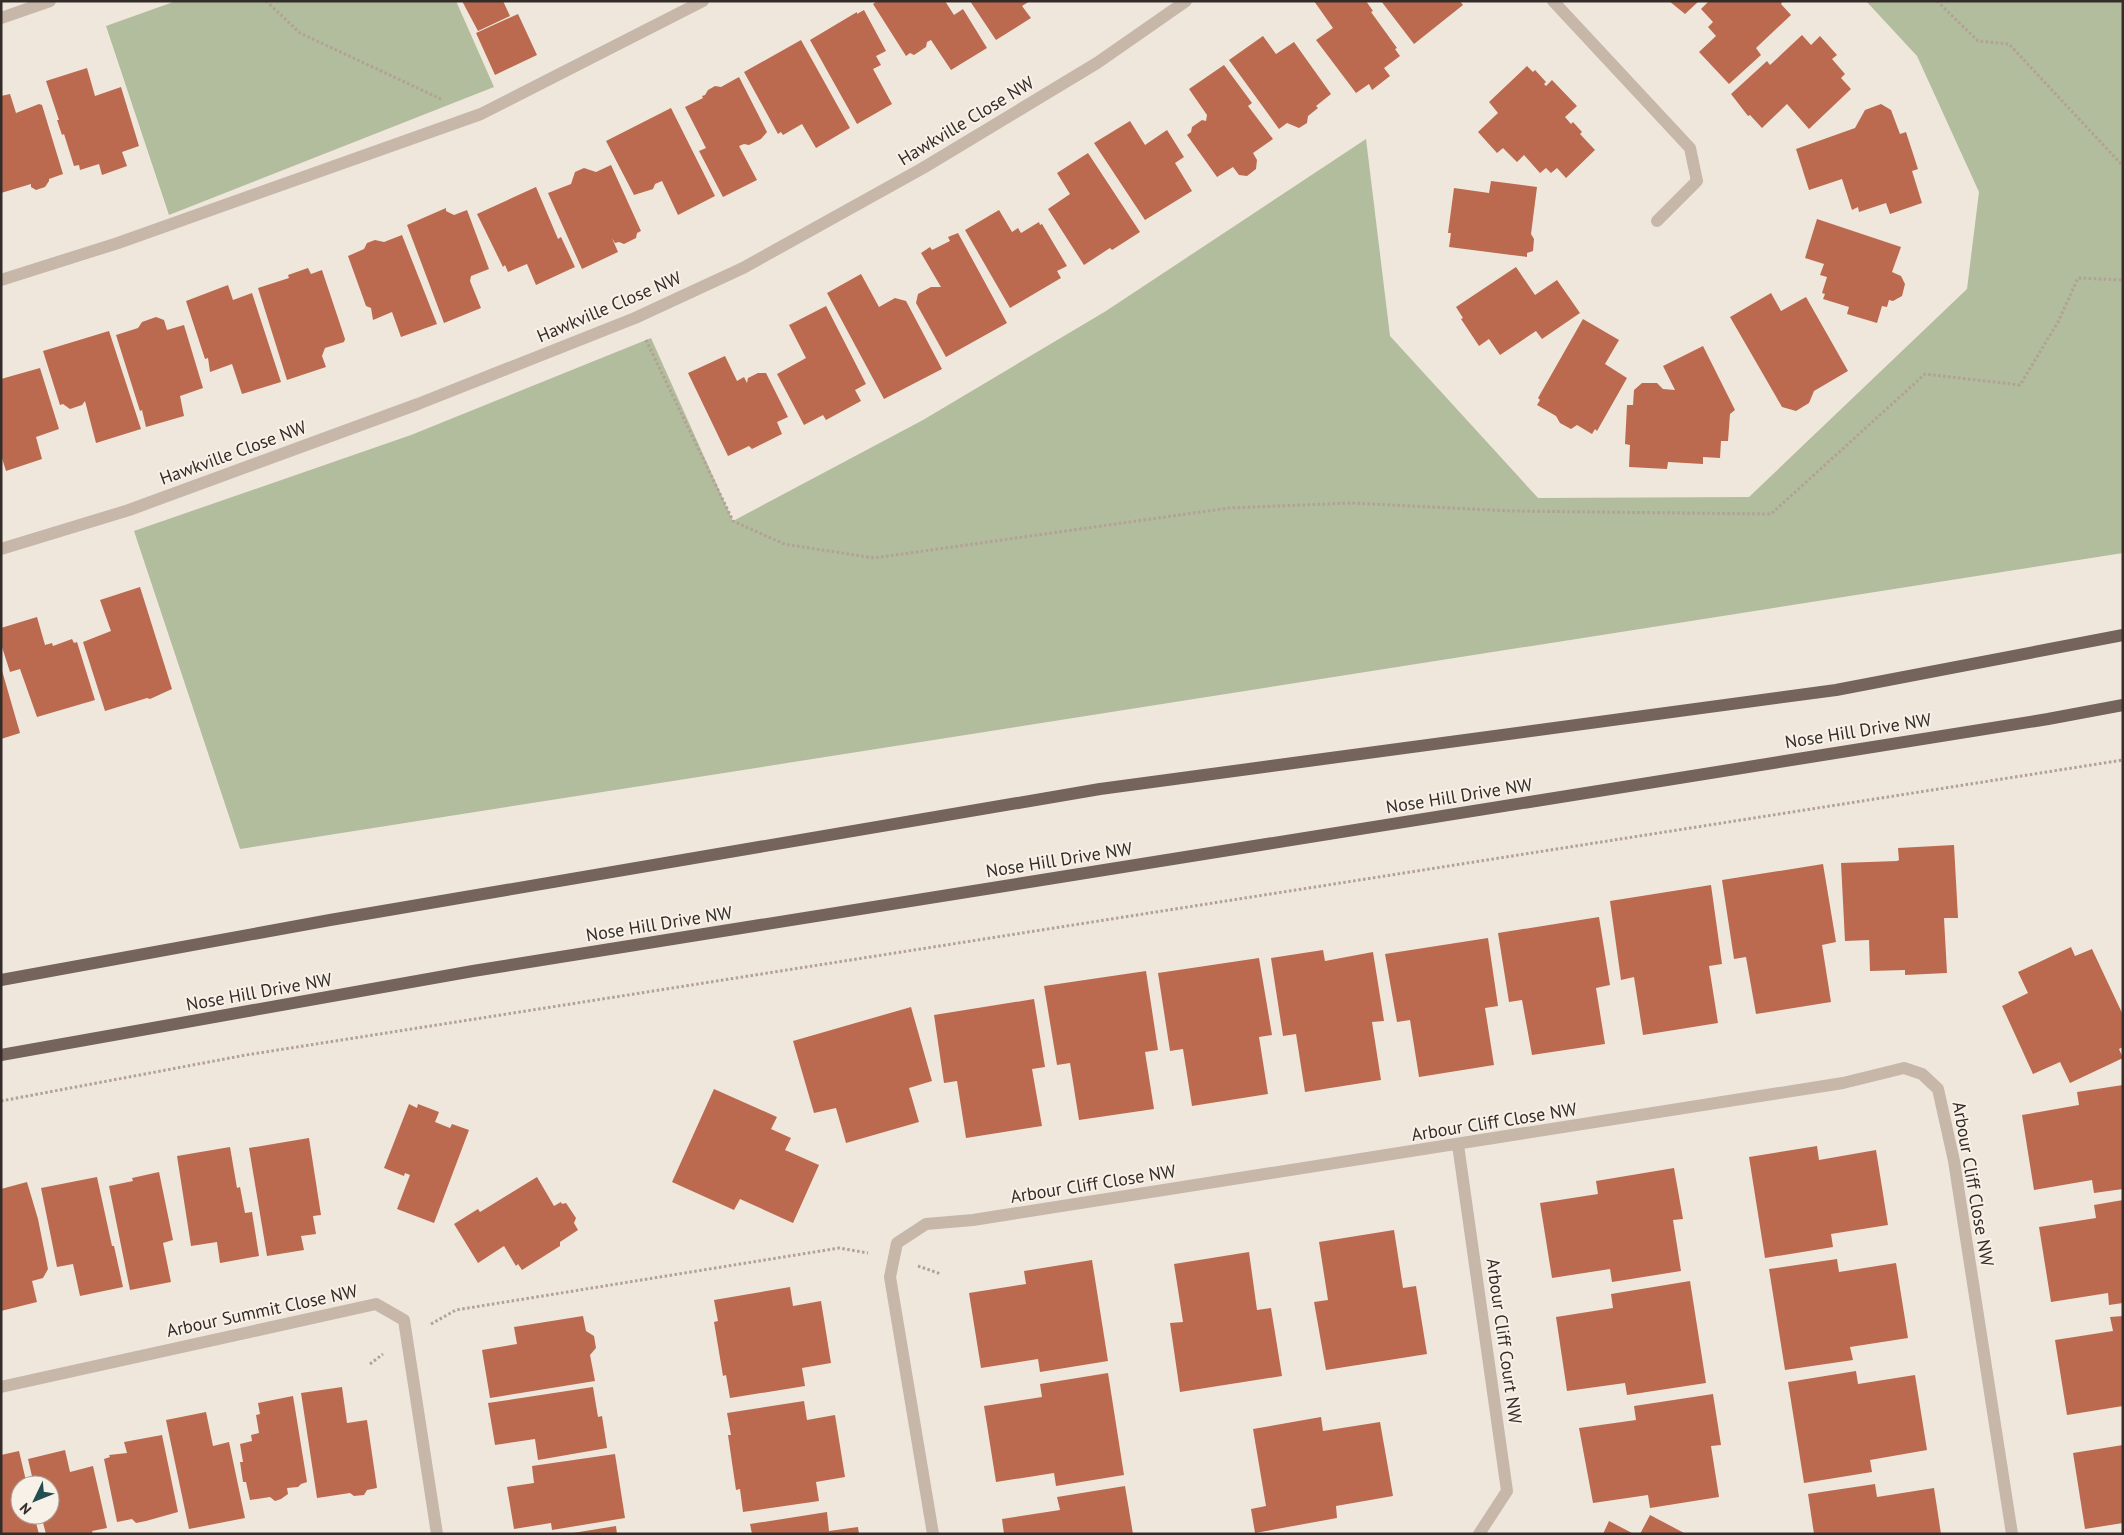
<svg xmlns="http://www.w3.org/2000/svg" width="2124" height="1535" font-family="'PT Sans',sans-serif">
<style>
.green{fill:#b2bd9d}
.building{fill:#bb6a4f}
.lines{fill:none;stroke-linecap:round;stroke-linejoin:round}
.path{stroke:#b2a194;stroke-width:3;stroke-dasharray:2.5 2.5;stroke-linecap:butt}
.minor{stroke:#c6b7a9;stroke-width:12}
.major{stroke:#75645b;stroke-width:12}
.labels{text-anchor:middle;stroke-width:4;stroke-linejoin:round;paint-order:stroke}
.street-label{font-size:18px;fill:#342c28;stroke:#f8f1e8}
</style>
<rect width="100%" height="100%" fill="#f0e7dc"/>
<path class="green" d="M176 1H456L494 87 169 215 106 26Z
M1866 1H2123V553L240 849 134 531 411 435 651 338 733 521 923 420 1106 311 1366 139 1390 336 1538 498 1749 497 1967 289 1979 192 1917 56Z"/>
<path class="building" d="M462 1H503L510 16 478 31Z
M877 1H945L954 15 963 9 987 48 951 70 931 40 927 42 926 47 914 55 910 53 906 56 873 4Z
M970 1H1030L1022 6 1031 18 996 40Z
M1314 1H1366L1373 11 1371 12 1397 48 1395 49 1400 56 1384 68 1390 76 1372 90 1369 84 1356 93 1316 40 1333 28Z
M1381 1H1460L1463 5 1414 44Z
M1669 1H1699L1685 14Z
M1709 1H1783L1781 4 1791 15 1756 48 1761 55 1729 84 1699 52 1716 36 1708 27 1713 22 1701 9Z
M864 10 886 51 876 56 881 65 873 69 892 104 857 124 810 40 857 12V14Z
M518 14 537 55 495 75 476 33Z
M1802 35 1811 45 1820 36 1837 55 1832 59 1845 74 1841 78 1851 89 1809 129 1787 104 1762 128 1750 115 1748 116 1731 94 1767 61 1770 65Z
M1263 36 1276 54 1294 42 1331 94 1316 106 1318 108 1308 116 1307 123 1299 128 1287 123 1279 129 1229 60Z
M801 40 850 128 816 148 802 124 783 135 781 132 778 134 744 72Z
M1224 65 1252 103 1248 106 1273 139 1253 153 1257 160 1256 169 1247 176 1239 175 1233 167 1217 177 1187 135 1191 132 1192 127 1202 120 1206 121 1207 115 1189 89Z
M1527 66 1533 72 1535 70 1546 82 1544 84 1546 86 1552 80 1577 106 1565 117 1571 124 1573 122 1582 132 1580 134 1595 150 1566 178 1557 168 1551 173 1546 168 1540 173 1524 155 1517 162 1503 148 1497 153 1478 132 1498 113 1489 102Z
M87 68 95 96 121 87 139 146 122 152 127 166 102 175 99 164 80 170 79 165 74 166 64 134 62 135 57 120H59L46 81Z
M739 77 767 132 761 139 749 145 744 144 739 146 757 180 723 197 699 151 706 148 685 107 703 98 702 96 705 95 708 90 715 86 721 87Z
M10 94 16 113 39 104 42 105 63 174 49 179V181L45 187 36 190 31 187V184L1 193V96Z
M1881 104 1891 110 1900 134 1906 132 1918 169 1912 171 1922 203 1890 214 1886 203 1859 212 1858 207 1852 210 1842 179 1809 190 1796 149 1855 128 1865 110Z
M671 108 715 196 678 215 662 181 655 184 653 189 634 195 606 141Z
M1130 121 1145 145 1167 130 1184 157 1175 163 1192 191 1145 220 1094 143Z
M1088 153 1140 232 1112 250 1110 248 1084 265 1048 209 1070 194 1057 173Z
M611 165 641 231 637 233 636 238 624 244 619 242 615 243 612 238 618 252 582 269 548 193 571 184 575 172 584 168 596 172Z
M1491 181 1537 187 1531 234 1534 239 1533 251 1527 253V257L1449 247 1451 233H1448L1454 188 1489 193Z
M536 187 558 239 561 237 575 267 536 285 527 264 508 272 505 265 503 267 477 214Z
M446 208V211L454 215 467 210 489 269 471 276 470 281 481 308 444 323 407 225Z
M999 210 1012 232 1018 228 1021 233 1039 222 1040 225 1042 224 1067 266 1057 271 1061 278 1010 308 965 230Z
M1817 219 1901 247 1892 272 1901 276 1905 284 1902 296 1893 301 1889 300 1887 307 1882 306 1877 323 1847 314 1849 307 1823 299 1825 294 1822 293 1827 277 1820 275 1824 264 1805 258Z
M958 233 1007 323 946 357 916 303 918 294 931 287H941L921 253 930 247 932 250 950 241 948 237Z
M402 235 437 324 401 337 392 312 373 320 371 308 366 306 348 256 364 249 367 243 375 240 384 242Z
M1516 267 1535 295 1557 280 1580 313 1542 339 1536 331 1500 355 1489 339 1479 346 1461 319 1463 318 1456 307Z
M308 268 311 274 322 270 345 339 344 342 325 348 322 356 326 367 287 380 258 288 289 278 288 275Z
M861 274 879 307 895 298 906 301 942 369 884 399 827 293Z
M228 285 233 300 252 293 281 382 242 394 232 364 210 372 208 358 205 359 186 301Z
M1771 293 1781 311 1806 297 1848 371 1814 391 1809 403 1796 411 1782 407 1730 317Z
M826 306 866 384 855 390 861 401 826 420 823 415 804 425 777 374 806 358 789 325Z
M156 317 164 320 167 330 184 325 203 388 180 396 184 416 146 427 142 410 140 411 116 335 138 328 142 322Z
M1583 319 1619 340 1605 364 1627 378 1597 431 1595 429 1592 434 1577 425 1571 429 1560 423 1556 416 1537 405 1540 400 1538 398Z
M109 331 141 429 96 443 85 401 82 405 70 409 63 404 60 405 43 351Z
M1703 346 1735 410 1730 414 1728 441H1721L1720 458 1703 457V464L1668 462 1667 469 1629 467 1630 445 1625 444 1627 405H1633L1634 390 1642 383H1657L1663 389 1675 390 1663 366Z
M725 356 737 381 744 377 747 383 748 378 758 373H766L788 417 777 422 782 434 752 449 749 446 728 456 688 373Z
M40 368 59 429 36 437 42 459 6 471 1 455V379Z
M140 587 172 689 150 699 147 698 105 711 83 642 111 631 100 600Z
M37 617 45 645 52 643 53 646 72 639 74 643 77 642 95 700 37 717 20 669 10 672 1 644V628Z
M1 667 20 733 1 739Z
M1954 845 1958 918H1944L1947 973 1905 975V970L1870 971 1869 940 1845 941 1841 863 1897 861 1899 860 1898 848Z
M1823 864 1836 942 1822 945 1831 1002 1756 1014 1746 957 1734 959 1722 880Z
M1711 885 1722 964 1709 966 1718 1023 1643 1035 1634 977 1621 980 1610 901Z
M1599 917 1610 985 1596 988 1605 1044 1532 1055 1522 1000 1509 1002 1498 933Z
M1488 938 1498 1006 1485 1008 1494 1065 1419 1077 1410 1020 1397 1022 1385 954Z
M2071 947 2075 956 2092 949 2123 1015V1047L2119 1049 2123 1058 2070 1083 2060 1062 2033 1074 2002 1006 2028 993 2018 972Z
M1323 950 1325 961 1373 952 1384 1021 1372 1022 1381 1080 1305 1092 1296 1034 1283 1036 1271 958Z
M1259 958 1272 1035 1259 1037 1268 1094 1192 1106 1183 1049 1170 1051 1158 973Z
M1146 971 1158 1050 1145 1052 1154 1109 1079 1120 1070 1063 1057 1065 1044 986Z
M1034 999 1045 1067 1032 1069 1042 1126 966 1138 957 1081 944 1083 934 1015Z
M911 1007 932 1081 909 1088 919 1122 846 1143 836 1108 814 1113 793 1041Z
M2123 1085V1189L2094 1193 2092 1180 2034 1190 2022 1115 2079 1105 2077 1092Z
M714 1089 777 1117 771 1129 791 1138 785 1150 819 1165 793 1223 740 1199 734 1210 672 1182Z
M409 1104 417 1108 418 1104 439 1112 435 1122 450 1128 452 1124 469 1130 434 1223 397 1209 410 1175 405 1173 404 1176 384 1168Z
M309 1138 321 1215 313 1216 316 1234 301 1236 304 1250 267 1256 249 1148Z
M1817 1146 1819 1160 1876 1150 1888 1225 1831 1234 1833 1247 1765 1258 1749 1157Z
M230 1147 237 1188 240 1187 245 1213 252 1212 259 1256 220 1263 217 1242 191 1246 177 1156Z
M1674 1168 1683 1219 1673 1220 1681 1271 1612 1282 1610 1269 1552 1278 1540 1203 1598 1194 1596 1181Z
M159 1172 173 1240 163 1243 171 1282 130 1290 109 1186 133 1181 132 1178Z
M97 1177 112 1246H114L123 1287 80 1296 73 1264 57 1267 41 1188Z
M537 1177 554 1206 561 1202 562 1204 566 1203 576 1218 574 1223 578 1230 560 1242V1246L522 1270 518 1264 516 1266 504 1246 478 1263 454 1224 478 1209 480 1212Z
M27 1182 38 1219 48 1269 43 1278 32 1281 37 1302 1 1311V1189Z
M2123 1200V1303L2109 1305 2108 1293 2051 1302 2039 1227 2096 1218 2094 1205Z
M1394 1230 1403 1288 1416 1286 1427 1354 1326 1370 1314 1302 1328 1300 1319 1242Z
M1249 1252 1257 1310 1271 1308 1282 1376 1180 1392 1170 1323 1183 1322 1174 1264Z
M1837 1259 1839 1272 1896 1263 1908 1338 1850 1347 1853 1360 1785 1370 1769 1269Z
M1092 1260 1108 1361 1040 1372 1038 1359 981 1368 969 1293 1026 1284 1024 1271Z
M1690 1281 1706 1383 1627 1395 1625 1383 1567 1391 1556 1317 1613 1308 1611 1294Z
M790 1287 793 1306 821 1301 831 1363 802 1368 805 1386 730 1398 726 1375 723 1376 714 1322 718 1321 714 1300Z
M583 1316 586 1331 594 1336 596 1348 590 1355 595 1381 490 1398 482 1350 517 1344 514 1327Z
M2123 1316V1406L2067 1415 2055 1340 2113 1331 2110 1317Z
M1856 1371 1858 1384 1915 1375 1927 1450 1870 1460 1872 1472 1804 1483 1788 1382Z
M1108 1373 1124 1475 1056 1486 1054 1473 996 1482 984 1406 1042 1397 1040 1384Z
M342 1387 347 1423 367 1420 377 1488 367 1490 364 1495 354 1496 350 1493 317 1498 301 1393Z
M593 1387 598 1417 602 1416 607 1448 538 1460 535 1439 495 1445 488 1403Z
M1713 1394 1721 1445 1711 1446 1719 1497 1650 1508 1648 1495 1593 1503 1579 1428 1636 1420 1634 1406Z
M293 1396 307 1482 301 1484 298 1487 287 1488 288 1494 281 1499 275 1501 270 1497 250 1500 246 1482H243L240 1462H243L240 1444 252 1441 251 1435 259 1433 256 1415 260 1414 258 1403Z
M804 1401 807 1420 835 1415 845 1477 816 1482 819 1501 743 1512 740 1489 736 1490 728 1435H731L727 1413Z
M206 1412 213 1446 229 1442 245 1518 189 1529 166 1420Z
M1321 1417 1323 1431 1380 1422 1393 1496 1336 1506 1337 1518 1255 1533 1251 1509 1266 1506 1253 1429Z
M162 1435 178 1512 146 1521 136 1523 132 1519 117 1522 104 1459 110 1457 109 1455 127 1453 124 1442Z
M2123 1445V1523L2085 1529 2073 1453Z
M65 1450 70 1472 93 1466 107 1528 92 1531 93 1534H46L41 1515H50V1485H34L28 1459Z
M19 1451 27 1485H20V1515H34L39 1534H1V1455Z
M615 1454 625 1518 552 1530 551 1523 514 1529 507 1487 534 1483 532 1466Z
M1875 1484 1877 1497 1934 1488 1941 1534H1814L1808 1494Z
M1125 1486 1133 1534H1004L1002 1519 1060 1510 1057 1497Z
M827 1512 829 1531 858 1527 859 1534H752L750 1524Z
M1650 1515 1686 1534H1640Z
M1609 1521 1634 1534H1603Z
M616 1526 617 1534H573V1533Z"/>
<g class="lines">
<path class="path" d="M266 1 300 33 443 100
M1937 1 1978 41 2009 44 2123 166
M646 340 733 521 784 544 874 558 1229 508 1351 503 1510 511 1771 514 1925 374 2020 385 2058 322 2078 278 2123 280
M1 1101 246 1055 2123 760
M918 1266 941 1274
M431 1324 456 1310 839 1248 868 1253
M370 1364 383 1354"/>
<path class="minor" d="M1553 1 1690 148 1697 181 1657 221
M1 18 50 1
M1 280 118 243 481 114 703 1
M1 549 129 510 418 404 635 318 743 268 923 168 1097 63 1186 1
M1458 1145 1507 1491 1479 1534
M1 1387 376 1304 404 1320 437 1534
M933 1534 890 1277 897 1243 926 1224 973 1220 1843 1083 1904 1068 1922 1074 1938 1089 1954 1161 2012 1534"/>
<path class="major" d="M1 980 330 920 1100 789 1836 690 2123 635
M1 1055 473 971 2048 719 2123 705"/>
</g>
<g class="labels">
<g class="street-label">
<text transform="translate(966 121) rotate(-31)" y="6">Hawkville Close NW</text>
<text transform="translate(609 307) rotate(-23)" y="6">Hawkville Close NW</text>
<text transform="translate(233 453) rotate(-20)" y="6">Hawkville Close NW</text>
<text transform="translate(1858 731) rotate(-9)" y="6">Nose Hill Drive NW</text>
<text transform="translate(1459 796) rotate(-9)" y="6">Nose Hill Drive NW</text>
<text transform="translate(1059 860) rotate(-9)" y="6">Nose Hill Drive NW</text>
<text transform="translate(659 924) rotate(-9)" y="6">Nose Hill Drive NW</text>
<text transform="translate(259 992) rotate(-10)" y="6">Nose Hill Drive NW</text>
<text transform="translate(1494 1122) rotate(-9)" y="6">Arbour Cliff Close NW</text>
<text transform="translate(1093 1184) rotate(-9)" y="6">Arbour Cliff Close NW</text>
<text transform="translate(1973 1184) rotate(80)" y="6">Arbour Cliff Close NW</text>
<text transform="translate(262 1311) rotate(-12)" y="6">Arbour Summit Close NW</text>
<text transform="translate(1504 1341) rotate(82)" y="6">Arbour Cliff Court NW</text>
</g>
</g>
<rect width="2124" height="1535" fill="none" stroke="#342c28" stroke-width="5"/>
<g transform="translate(35 1500) rotate(227)"><circle r="24" fill="#f8f1e8" stroke="#aaa29b"/>
<path d="M0-4L9 19L0 12L-9 19Z" fill="#224e52"/>
<text y="-8" font-size="14" font-weight="bold" text-anchor="middle" fill="#342c28">N</text>
</g>
</svg>
